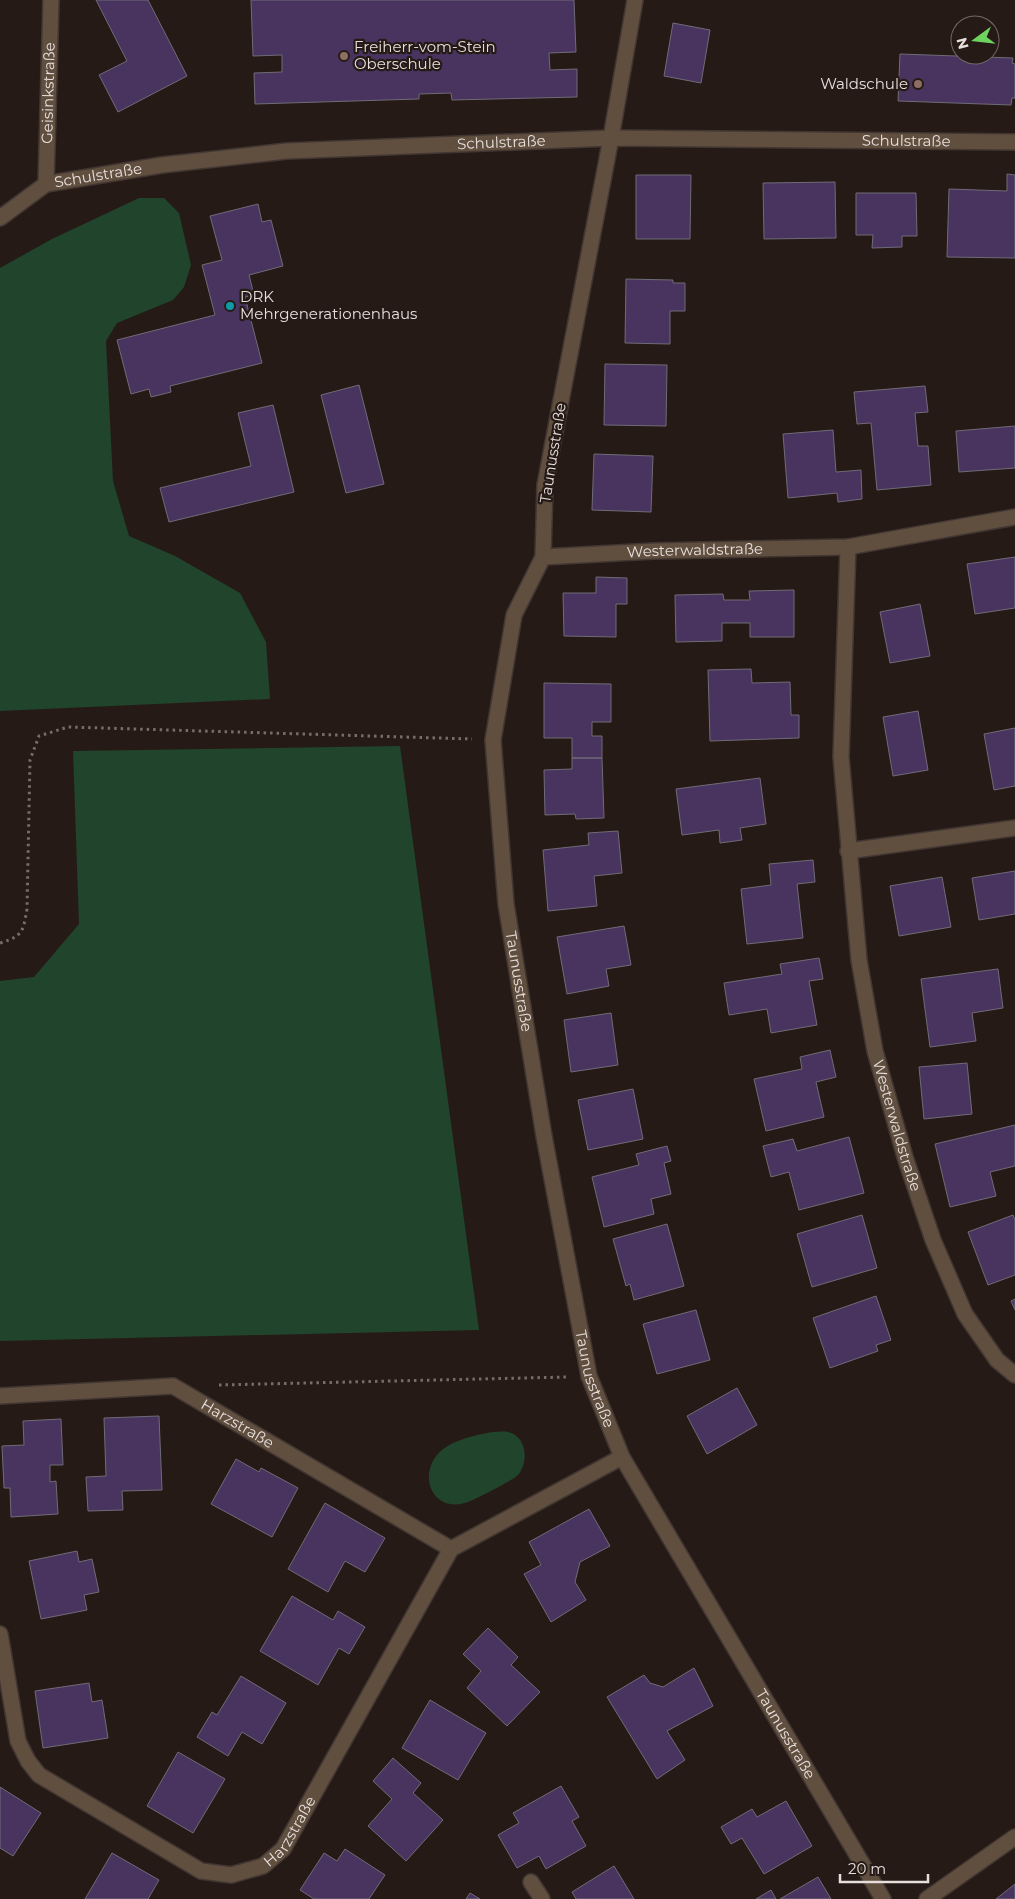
<svg xmlns="http://www.w3.org/2000/svg" width="1015" height="1899" font-family="Montserrat,sans-serif">
<style>
.green{fill:#20442c}
.building{fill:#49345f;stroke:#706b77}
.lines{fill:none;stroke-linecap:round;stroke-linejoin:round}
.minor-casing{stroke:#413632;stroke-width:18}
.path{stroke:#776d69;stroke-width:3;stroke-dasharray:2.5 4;stroke-linecap:butt}
.minor{stroke:#604e3f;stroke-width:15}
.education-dot{fill:#8d6e63;stroke:#261a16;stroke-width:2}
.culture-dot{fill:#0f9aa8;stroke:#261a16;stroke-width:2}
.labels{text-anchor:middle;stroke-width:4.5;stroke-linejoin:round;paint-order:stroke}
.poi-label{font-size:15px;fill:#e7dfdc;stroke:#261a16;text-anchor:start}
.street-label{font-size:15px;fill:#e7dfdc;stroke:#261a16}
</style>
<rect width="100%" height="100%" fill="#261a16"/>
<path class="green" d="M139 198H164L179 213 191 265 184 287 173 300 117 323 106 341 113 481 129 536 175 556 240 593 266 642 270 699 0 711V268L52 239Z
M400 746 479 1330 0 1341V981L34 977 79 924 73 751Z
M493 1432C497 1432 504 1431 508 1432 527 1436 529 1462 518 1475 512 1481 476 1499 468 1502 434 1514 418 1478 437 1455 450 1440 475 1435 493 1432Z"/>
<path class="building" d="M96 0H148L187 76 118 112 99 75 127 61Z
M251 0H574L576 52 549 53 550 70 577 69V97L452 100 451 93 419 94V99L255 104 254 73 282 72V55L253 56Z
M673 23 710 30 701 83 664 76Z
M900 54 1013 58 1012 63 1015 64V98H1012L1011 105 898 101Z
M1007 174 1015 175V258L947 257 949 189 1007 191Z
M636 175H691L690 239H636Z
M835 182 836 238 764 239 763 183Z
M856 193H916L917 236H902V247L872 248 873 235H856Z
M258 204 262 222 271 220 283 266 249 275 254 295 245 297 262 363 170 386 171 392 151 397 149 389 131 394 117 340 215 315 202 265 222 260 210 216Z
M626 279 673 280V283H685V311H670V344L625 343Z
M605 364 667 365 666 426 604 425Z
M359 385 384 484 346 493 321 395Z
M925 386 928 412 915 413 918 446H928L931 485 877 490 871 423 857 424 854 392Z
M273 405 294 492 169 522 160 488 251 466 238 413Z
M1015 426V468L959 472 956 431Z
M833 430 836 472 861 470 862 499 838 502 837 493 788 498 783 434Z
M594 454 653 456 651 512 592 510Z
M1015 557V608L975 614 967 564Z
M596 577 627 578V604H616V637L564 636 563 593H596Z
M794 590V637H750V623H722V641L676 642 675 595 723 594 724 600H750L749 591Z
M920 604 930 656 890 663 880 612Z
M751 669 752 683 790 682 791 715H799V738L710 741 708 670Z
M544 683 611 684V722H592V736H602V758H572V738H544Z
M918 711 928 770 893 776 883 717Z
M1015 728V786L994 790 984 734Z
M572 758H602L604 818 576 819 575 814 545 815 544 770 572 769Z
M760 778 766 824 740 828 742 840 720 843 719 830 682 835 676 789Z
M618 831 622 873 594 876 597 906 548 911 543 850 589 845 588 833Z
M813 860 815 882 797 884 803 938 747 944 741 889 771 885 769 864Z
M1015 871V914L979 920 972 878Z
M942 877 951 927 899 936 890 886Z
M624 926 631 965 606 969 609 986 567 994 557 937Z
M819 958 823 979 809 981 817 1025 771 1033 767 1009 729 1015 724 983 782 974 780 964Z
M998 969 1003 1008 972 1013 976 1041 930 1047 921 979Z
M611 1013 618 1065 571 1072 564 1020Z
M830 1050 836 1077 816 1082 824 1117 766 1131 754 1079 802 1069 800 1057Z
M967 1063 972 1114 924 1119 919 1067Z
M633 1089 643 1139 588 1150 578 1100Z
M1015 1125V1166L990 1172 996 1196 950 1207 935 1144Z
M849 1137 864 1193 799 1210 789 1172 771 1177 763 1146 793 1139 797 1151Z
M667 1146 671 1161 664 1163 671 1194 651 1199 654 1214 604 1227 592 1177 639 1165 636 1154Z
M862 1215 877 1268 812 1287 797 1234Z
M1013 1215 1015 1220V1275L988 1285 968 1232Z
M667 1224 684 1286 634 1300 630 1284 626 1286 613 1239Z
M876 1296 891 1340 876 1345 878 1351 830 1368 813 1318Z
M1015 1299V1310L1011 1301Z
M696 1310 710 1360 657 1374 643 1324Z
M737 1388 757 1425 707 1454 687 1416Z
M159 1416 162 1490 122 1491 123 1510 88 1511 86 1477 106 1476 104 1418Z
M61 1419 63 1465H50V1482L56 1481 58 1514 11 1517 10 1488H4L2 1446 24 1445 23 1421Z
M236 1459 259 1472 261 1468 298 1488 272 1537 211 1504Z
M325 1503 385 1538 365 1572 345 1561 328 1592 288 1569Z
M589 1509 610 1546 580 1562 575 1582 586 1600 551 1622 524 1574 541 1565 529 1542Z
M77 1551 79 1562 92 1559 99 1592 84 1595 87 1610 41 1619 29 1561Z
M292 1596 333 1620 338 1611 365 1627 349 1654 339 1648 318 1685 260 1651Z
M488 1628 518 1657 511 1665 540 1692 507 1726 467 1688 481 1671 463 1654Z
M694 1668 713 1706 667 1731 685 1760 657 1779 607 1697 644 1675 650 1683 663 1687Z
M241 1676 286 1703 262 1744 242 1732 228 1756 197 1737 212 1712 217 1715Z
M89 1683 92 1702 102 1700 108 1738 43 1748 35 1691Z
M430 1700 486 1733 458 1780 402 1748Z
M178 1752 225 1779 193 1833 147 1806Z
M393 1758 421 1783 413 1793 443 1820 406 1861 368 1826 392 1799 373 1781Z
M561 1786 579 1817 572 1821 586 1846 546 1869 539 1856 517 1868 498 1835 519 1823 513 1813Z
M0 1787 41 1813 13 1856 0 1848Z
M786 1801 812 1846 764 1874 742 1838 731 1844 721 1827 752 1809 757 1817Z
M345 1849 385 1875 369 1899H314L300 1890 324 1853 337 1861Z
M112 1853 159 1880 148 1899H85Z
M614 1866 634 1899H576L572 1892Z
M818 1877 831 1899H780Z
M1015 1884V1899H996Z
M771 1890 776 1899H756Z
M470 1893 480 1899H466Z"/>
<g class="lines">
<defs>
<g id="minor">
<path id="s1" d="M635 0 611 138 545 485 543 557 514 615 493 740 506 904 544 1136 589 1376 622 1457 883 1899"/>
<path id="s2" d="M46 184 51 0"/>
<path id="s3" d="M0 218 46 184 162 165 287 151 611 138 1015 142"/>
<path id="s4" d="M848 547 841 757 859 960 875 1051 905 1157 933 1240 965 1314 997 1360 1015 1375"/>
<path id="s5" d="M543 557 654 551 848 547 1015 517"/>
<path d="M848 851 1015 828"/>
<path id="s6" d="M0 1396 173 1386 451 1549"/>
<path id="s7" d="M0 1634 18 1741 28 1761 39 1775 201 1871 231 1875 263 1866 283 1849 451 1549 622 1457"/>
<path d="M531 1882 542 1899"/>
<path d="M927 1899 1015 1837"/>
</g>
</defs>
<use href="#minor" class="minor-casing"/>
<path class="path" d="M0 943C23 936 23 932 27 909L30 760 39 736 68 727 472 739
M219 1385 567 1377"/>
<use href="#minor" class="minor"/>
</g>
<g class="education-dot">
<circle cx="344" cy="56" r="5"/>
<circle cx="918" cy="84" r="5"/>
</g>
<circle class="culture-dot" cx="230" cy="306" r="5"/>
<g class="labels">
<g class="poi-label">
<text x="354" y="52">Freiherr-vom-Stein<tspan x="354" dy="17">Oberschule</tspan></text>
<text x="908" y="89" text-anchor="end">Waldschule</text>
<text x="240" y="302">DRK<tspan x="240" dy="17">Mehrgenerationenhaus</tspan></text>
</g>
<g class="street-label">
<text dy="5" stroke="none"><textPath href="#s2" startOffset="91">Geisinkstraße</textPath></text>
<text dy="5" stroke="none"><textPath href="#s3" startOffset="920">Schulstraße</textPath></text>
<text dy="5" stroke="none"><textPath href="#s3" startOffset="515">Schulstraße</textPath></text>
<text dy="5" stroke="none"><textPath href="#s3" startOffset="110">Schulstraße</textPath></text>
<text transform="translate(553 453) rotate(-81)" y="5">Taunusstraße</text>
<text dy="5" stroke="none"><textPath href="#s5" startOffset="152">Westerwaldstraße</textPath></text>
<text dy="5" stroke="none"><textPath href="#s1" startOffset="1000">Taunusstraße</textPath></text>
<text dy="5" stroke="none"><textPath href="#s4" startOffset="584">Westerwaldstraße</textPath></text>
<text dy="5" stroke="none"><textPath href="#s1" startOffset="1405">Taunusstraße</textPath></text>
<text dy="5" stroke="none"><textPath href="#s6" startOffset="248">Harzstraße</textPath></text>
<text dy="5" stroke="none"><textPath href="#s1" startOffset="1810">Taunusstraße</textPath></text>
<text dy="5" stroke="none"><textPath href="#s7" startOffset="445">Harzstraße</textPath></text>
</g>
</g>
<g transform="translate(975 40) rotate(255)"><circle r="24" fill="#261a16" stroke="#736965"/>
<path d="M0-4L9 19L0 12L-9 19Z" fill="#6fd360"/>
<text y="-8" font-size="14" font-weight="bold" text-anchor="middle" fill="#e7dfdc">N</text>
</g>
<path d="M840 1874v8h88v-8" fill="none" stroke="#e7dfdc" stroke-width="2.5"/>
<text x="848" y="1874" font-size="15" fill="#e7dfdc" stroke="#261a16" stroke-width="4" paint-order="stroke">20 m</text>
</svg>
